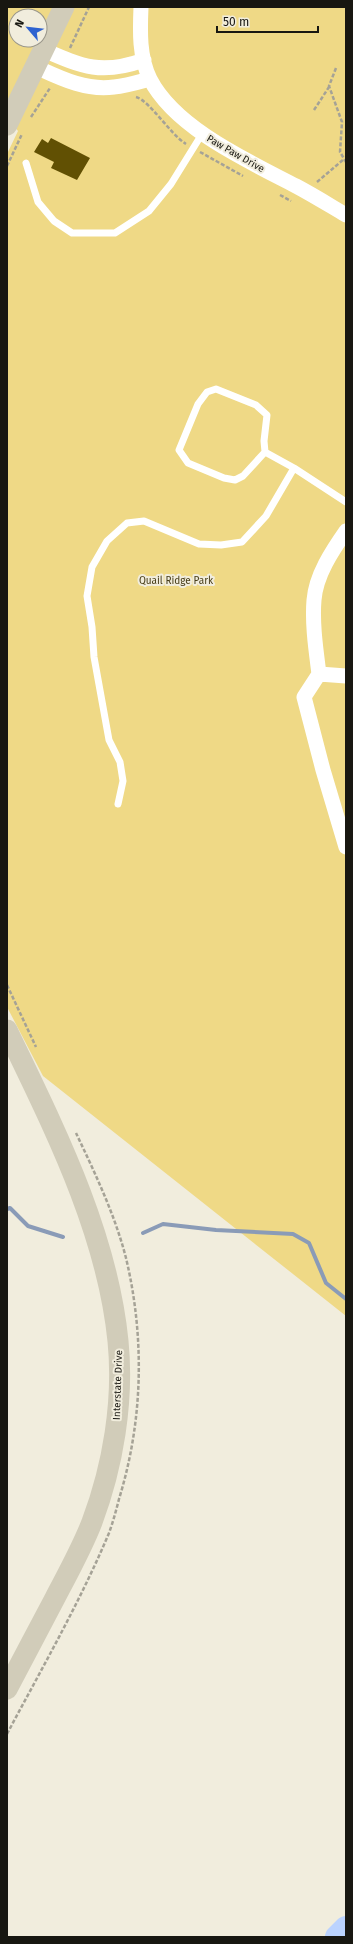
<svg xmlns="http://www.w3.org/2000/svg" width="353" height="1944" font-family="'Fira Sans',sans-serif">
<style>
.green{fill:#efd986;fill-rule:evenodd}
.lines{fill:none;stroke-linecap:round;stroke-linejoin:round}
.stream{stroke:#8a9bb7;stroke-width:4}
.river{stroke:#bbd3fe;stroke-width:24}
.building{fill:#615003}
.path{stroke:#a5a296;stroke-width:2.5;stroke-dasharray:4 2;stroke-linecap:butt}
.lane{stroke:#fff;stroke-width:7}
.street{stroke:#fff;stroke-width:15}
.secondary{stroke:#d1ccb9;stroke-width:21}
.labels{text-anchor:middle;stroke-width:4;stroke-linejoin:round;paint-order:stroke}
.street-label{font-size:10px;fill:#181711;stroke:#f1eddd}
.park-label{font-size:10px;fill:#453b16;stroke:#f1eddd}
</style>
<rect width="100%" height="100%" fill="#f1eddd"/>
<path class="green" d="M7 7H346V1316L43 1076 7 1007V154L18 131 7 117ZM16 16H40V40H16Z"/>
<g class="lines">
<path class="stream" d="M7 1209 10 1208 28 1226 63 1237
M143 1233 163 1224 216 1230 293 1234 309 1243 326 1283 346 1299"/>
<path class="river" d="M337 1937 346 1928"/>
</g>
<path class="building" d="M51 138 90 158 77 180 51 168 54 162 34 152 42 139 48 143Z"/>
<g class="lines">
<path class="path" d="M70 48 89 7
M336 68 329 86 342 122 340 152 346 162
M136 97C150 101 170 134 186 144
M314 110 329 87
M31 117 50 88
M200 152 243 176
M7 166 22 134
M317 182 344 159
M280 195 291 201
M7 985 36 1047
M7 1734C42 1668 80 1602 109 1533 113 1522 116 1511 119 1499 143 1421 145 1338 126 1258 115 1215 95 1173 76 1133"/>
<path class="lane" d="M26 163 38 202 54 221 72 233H115L149 211 171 184 202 134
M265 452 243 476 235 480 224 478 188 463 179 450 198 404 207 392 216 389 256 405 267 415 264 441 265 452 294 468 346 502
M118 804 123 781 120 762 109 740 94 657 92 627 87 596 92 567 107 541 127 523 144 521 199 544 221 545 242 542 266 516 294 468"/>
<path class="street" d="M141 7C140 31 139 57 150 79 175 128 248 161 296 186 313 195 329 205 346 215
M44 50C83 67 102 75 144 60
M36 67C60 78 86 91 114 87 126 86 139 82 150 79
M319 674 304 697 323 770 346 847
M319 674C316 650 312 624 314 600 316 575 332 551 346 531
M319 674 346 676"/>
<path class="secondary" d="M7 125 64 7
M7 1030C54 1128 107 1231 118 1341 124 1401 113 1466 92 1522 82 1548 68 1573 55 1598 39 1628 23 1659 7 1689"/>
</g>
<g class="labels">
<g class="street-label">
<text transform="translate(236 153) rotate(30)" y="4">Paw Paw Drive</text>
<text transform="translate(117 1385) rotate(-88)" y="4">Interstate Drive</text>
</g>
<g class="park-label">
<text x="176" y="584">Quail Ridge Park</text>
</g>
</g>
<rect width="353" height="1944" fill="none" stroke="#181711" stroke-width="16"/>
<g transform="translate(28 28) rotate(298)"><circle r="19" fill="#f1eddd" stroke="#9a978b"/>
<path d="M0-3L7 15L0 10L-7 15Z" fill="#2e62d0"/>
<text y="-6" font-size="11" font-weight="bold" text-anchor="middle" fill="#181711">N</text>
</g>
<path d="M217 26v6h101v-6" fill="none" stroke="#181711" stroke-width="2"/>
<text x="223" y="26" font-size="12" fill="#181711" stroke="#f1eddd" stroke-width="3" paint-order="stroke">50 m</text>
</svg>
